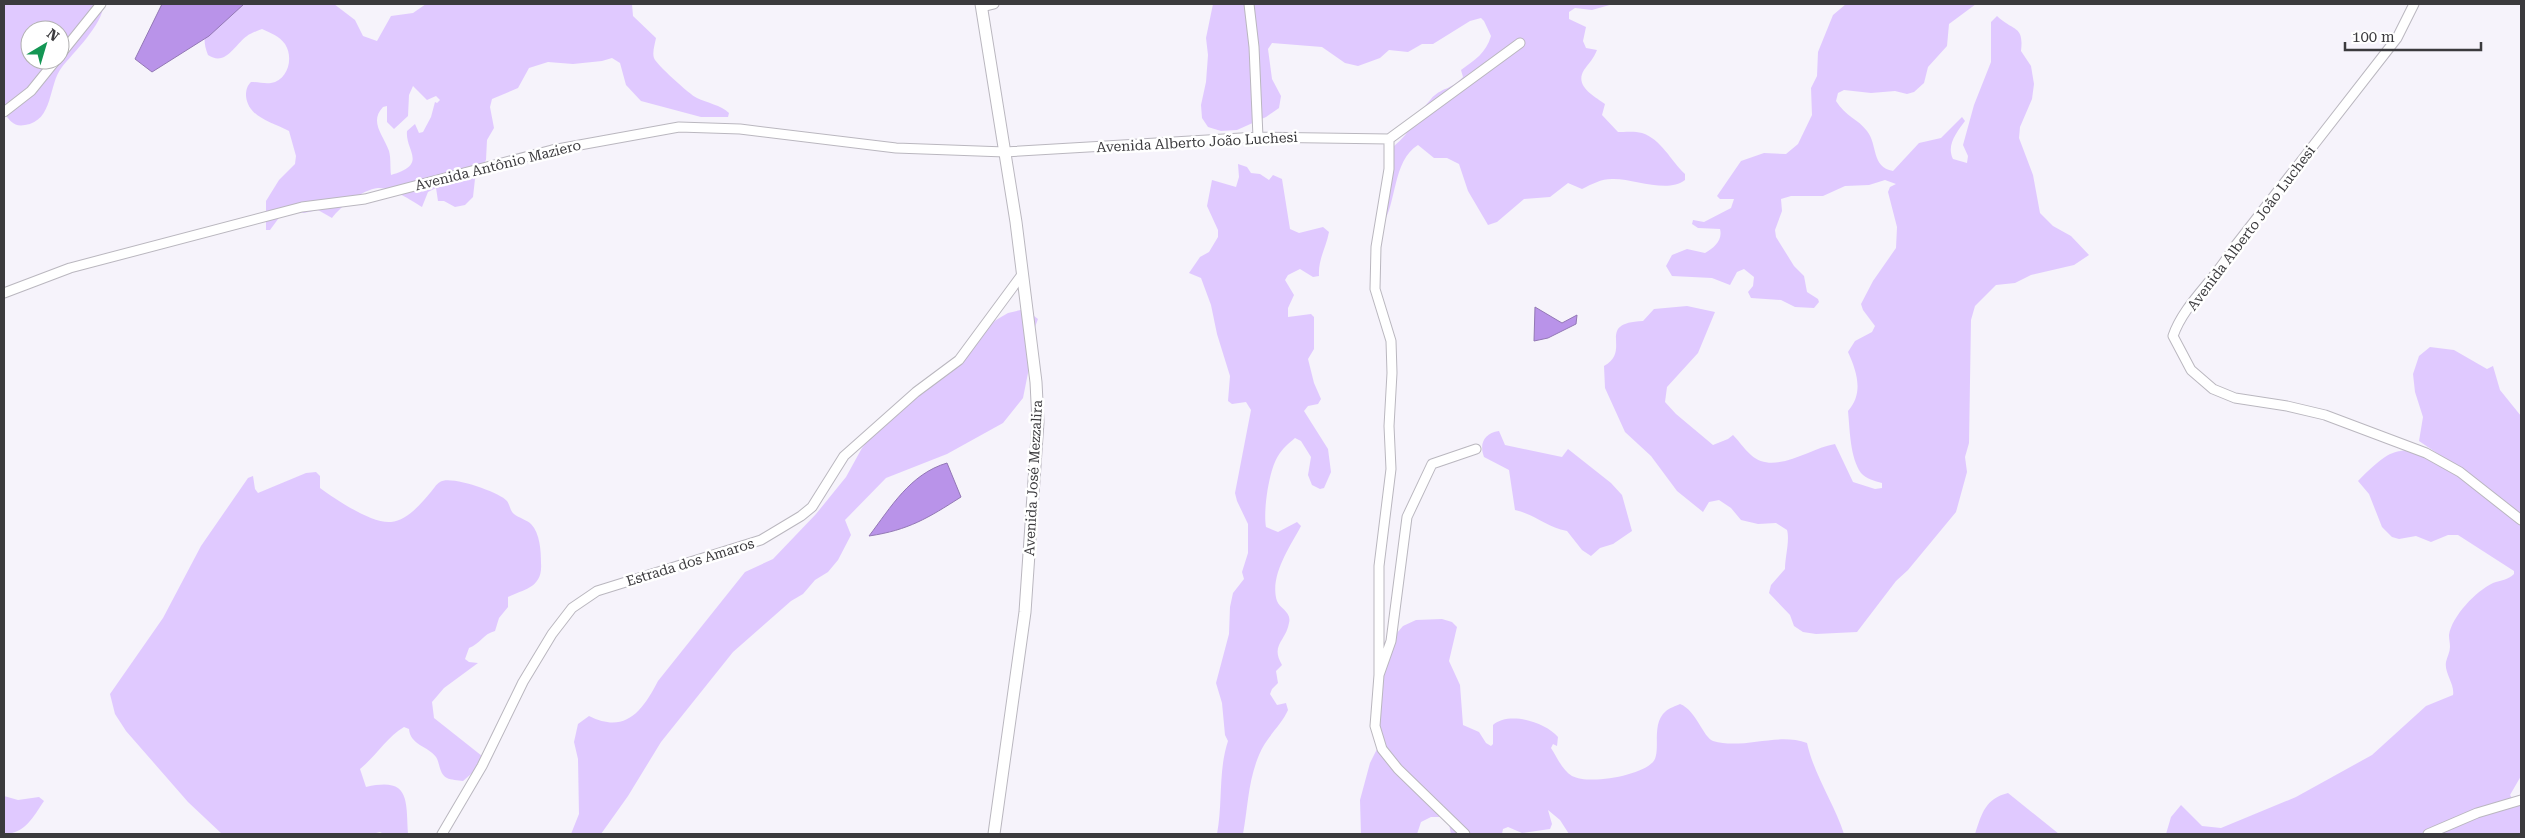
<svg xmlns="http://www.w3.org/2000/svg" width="2525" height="838" font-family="'Roboto Serif',serif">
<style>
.green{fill:#e0c9ff;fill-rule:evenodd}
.water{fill:#b993e9;stroke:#9378b5}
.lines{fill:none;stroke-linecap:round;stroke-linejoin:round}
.minor-casing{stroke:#bab7bf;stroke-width:11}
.major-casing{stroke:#bab7bf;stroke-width:13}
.minor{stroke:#fff;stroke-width:9}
.major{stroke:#fff;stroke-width:11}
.labels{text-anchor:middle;stroke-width:5;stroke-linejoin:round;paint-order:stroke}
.street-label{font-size:14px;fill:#3b3a3d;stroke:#fff}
</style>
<rect width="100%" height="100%" fill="#f6f3fb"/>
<path class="green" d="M4 4H103C105 22 73 53 62 67 48 84 54 121 25 125 14 127 10 121 4 113ZM30 30H60V60H30Z
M226 4H334L355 20 363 36 377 41 391 16 413 13 426 4H632L633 16 656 38C655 44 652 52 654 58 655 63 690 95 697 98 707 103 721 105 729 113L728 117H701L641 101 626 85 620 63 612 58 602 61 573 64 548 62 529 68 518 88 492 99 490 107 494 128 487 140 486 160 475 179 473 197 465 205 455 207 444 201H438L436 188 428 192 422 207C411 200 391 187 378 188 362 190 341 206 332 218L318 210 304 213 288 210 281 215 270 230H266V201L279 180 295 164 296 156 289 131C271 122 248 117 246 96 246 90 247 86 251 82 258 82 265 84 271 83 288 80 294 58 285 44 279 36 271 33 262 29 257 31 251 33 247 36 235 44 226 67 208 55 198 31 212 23 226 4ZM413 86 427 100 436 96 440 100 437 103 435 102 431 117 423 132 419 133 415 124 407 131C405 151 429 164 391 175 390 167 391 158 389 151 383 134 369 122 383 107L387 106V122L394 129 408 116 409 95Z
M1213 4H1613L1592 10 1575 8 1569 12V19L1586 27 1583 41 1586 48 1597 50C1594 58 1589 63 1584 70 1574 86 1594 96 1605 104L1602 115 1618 132C1625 132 1635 131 1642 133 1661 139 1671 161 1685 174V180C1667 194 1633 178 1612 179 1601 179 1592 184 1582 189L1568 183 1550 197 1524 199 1497 222 1488 225 1468 191 1459 164 1447 158H1434L1418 145C1392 161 1397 204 1382 225L1394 146C1411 133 1417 114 1431 99 1440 88 1453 89 1463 77L1461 70C1475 60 1486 53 1491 36L1484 21 1481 18 1470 21 1433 44H1422L1408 52 1389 50 1380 58 1358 66 1345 63 1322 47 1272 43 1268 49 1272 79 1281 96 1279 108 1266 117 1237 130 1221 131 1208 127 1202 118 1201 105 1206 82 1208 55 1206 38Z
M1846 4H1976L1949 24 1947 46 1928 67 1924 83 1914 92 1907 94 1895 91 1871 93 1844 90 1838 93 1836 101C1845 116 1858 119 1867 131 1878 145 1871 167 1893 171L1919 143 1941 138 1962 117 1965 121C1957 132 1946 145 1953 159L1967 163 1968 156 1963 145 1974 105 1991 62V22L1997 16C2014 32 2024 25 2021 51L2031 66 2034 84 2032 99 2020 127 2019 138 2033 175 2040 213 2053 226 2071 236 2089 255 2074 265 2031 275 2015 283 1996 285 1975 306 1971 320 1969 443 1965 457 1967 472 1956 512 1908 570 1896 581 1857 632 1816 634 1803 632 1794 626 1790 615 1769 593 1771 585 1785 569C1785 557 1790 540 1787 530L1776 523 1758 524 1741 520 1731 508 1719 500 1709 502 1703 512 1677 491 1651 456 1625 432 1605 388 1604 366C1633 350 1594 323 1643 321L1654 309 1687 306 1715 312 1698 353 1667 387 1665 402 1676 414 1713 445 1728 439 1733 435C1739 441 1744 449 1751 455 1774 476 1810 448 1835 444L1853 482 1875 489 1882 488V483C1875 481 1866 479 1861 473 1850 457 1850 431 1848 411 1864 393 1857 372 1848 352L1855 341 1872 332 1875 326 1863 310 1861 304 1873 281 1896 248 1897 227 1888 192 1890 187 1896 184 1885 180 1869 185 1845 186 1823 196H1791L1781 199 1782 211 1775 230 1776 237 1794 266 1804 276 1807 292 1818 299 1819 302 1814 308 1795 307 1781 300 1751 298 1748 292 1753 286 1754 277 1744 269 1737 272 1730 285 1712 278 1672 276 1666 266 1672 255 1687 249 1705 253C1714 248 1723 240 1720 229L1698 228 1692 224 1693 220 1704 222 1731 208 1734 199H1720L1717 196 1741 161 1764 153 1786 154 1798 144 1812 115 1811 88 1817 76 1818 52 1833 15Z
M1238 164 1247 167 1251 173 1260 174 1269 180 1273 175 1282 179 1290 229 1299 233 1323 227 1329 232C1326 248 1318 259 1319 276L1313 277 1300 269 1288 275 1285 280 1294 295 1288 308V317L1311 314 1314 317V349L1308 359 1314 383 1321 399 1318 404 1308 406 1304 411 1328 449 1331 472 1324 488 1320 489 1312 485 1308 475 1311 457 1301 441 1295 438C1289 443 1282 449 1278 456 1269 470 1263 510 1266 527L1278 532 1297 522 1301 526C1290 547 1269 576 1277 601 1280 609 1292 612 1289 623 1286 641 1270 645 1282 665L1276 671 1278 683 1272 689 1270 694 1277 705 1286 703 1288 710C1281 726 1266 737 1259 755 1248 781 1248 807 1243 834H1217C1223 803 1218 771 1228 741L1225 735 1222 703 1216 683 1229 634 1230 607 1233 593 1244 579 1242 572 1248 553V524L1237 501 1235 493 1251 410 1246 402 1232 404 1228 401 1230 376 1217 334 1211 305 1201 278 1189 273 1200 257 1209 252 1218 237V230L1207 206 1212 180 1236 187 1239 177Z
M1025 309 1038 319 1032 335 1029 368 1023 398 1003 423 947 454 886 478 845 520 851 535 838 560 828 572 815 580 803 594 791 601 733 652 661 742 628 796 601 834H571L579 814 578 759 574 742 578 724 589 716C625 734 642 712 658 681L745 572 773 559 816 514 846 477 862 448 892 410 953 369 983 331 996 320 1008 313Z
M2430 347 2454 350 2487 369 2493 366 2500 390 2521 416V776L2510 795 2512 798 2521 799V834H2166L2171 817 2181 805 2202 826 2221 828 2296 797 2372 755 2426 706 2453 695C2455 684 2444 673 2446 662 2447 657 2450 652 2450 647 2450 643 2449 639 2449 635 2452 616 2476 591 2493 583 2501 580 2508 580 2514 574V571L2458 535H2448L2431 542 2416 536 2399 539 2392 537 2382 527 2369 494 2358 481C2394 445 2399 445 2447 460L2419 441 2423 417 2415 392 2413 374 2419 356Z
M1499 431 1505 445 1562 457 1568 449 1611 483 1622 495 1632 531 1613 544 1600 548 1591 556 1582 550 1567 531C1546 527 1537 515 1515 510L1509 470 1484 457C1479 444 1484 433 1499 431Z
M316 472 320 476V488C335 499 372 524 391 522 406 521 421 504 430 493 433 490 436 484 440 482 450 475 499 492 507 501 510 505 510 511 514 514 519 518 527 520 531 524 540 533 541 551 541 563 543 588 524 589 508 597V607L499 618 495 631C483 634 480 644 469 648L465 659 469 662 478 663 444 688 432 702 434 718 482 756 478 768 463 781C458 780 451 780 447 778 439 774 440 763 436 757 428 746 410 745 409 729L404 727C386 738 376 756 360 769L366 787C410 777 406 799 408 834H384L380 832 372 834H222L188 802 126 731 115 714 110 694 163 618 201 546 248 478 253 476 255 489 258 493 306 473Z
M1442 619 1452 622 1457 627 1449 661 1460 685 1463 725 1479 732 1486 743 1491 746 1493 744V725C1509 711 1545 722 1558 737L1557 746 1553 744 1551 748C1557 757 1562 770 1572 776 1589 785 1640 776 1653 762 1662 752 1650 724 1666 711 1669 708 1676 706 1680 704 1696 710 1703 737 1713 741 1743 750 1777 732 1807 743 1814 775 1834 803 1844 834H1569L1560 820 1548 810 1552 824 1550 829 1522 833 1508 827 1503 829 1502 834H1451L1446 810 1443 805 1439 817H1431L1421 822 1417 834H1361L1360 800 1370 763 1378 747 1381 663 1396 634 1403 626 1416 620Z
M2008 793 2059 834H1975C1982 813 1985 799 2008 793Z
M4 796 18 800 39 797 44 801C33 817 25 834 4 834Z"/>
<path class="water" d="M162 4H244L209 36 152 72 135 59Z
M1535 307 1562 323 1577 315 1576 324 1548 338 1534 341Z
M947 463 961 497C928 518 909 530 869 536 891 507 910 474 947 463Z"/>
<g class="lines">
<defs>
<path id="minor" d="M1249 4 1254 47 1258 137
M2414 4 2397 38 2232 250C2215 280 2184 304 2173 336L2191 370 2213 389 2235 398 2287 406 2325 415 2426 453 2460 472 2521 520
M982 7 994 4
M60 55 101 4
M4 112 31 91 56 60
M1389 139 1520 43
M4 293 70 268 302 207 365 199 552 150 679 127 740 129 896 148 1005 152 1258 137 1389 139
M1379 675V566L1391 469 1389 426 1392 373 1391 341 1375 289 1376 247 1389 169V139
M442 834 482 766 523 682 552 634 572 608 597 591 761 540 801 516 812 507 844 456 916 392 959 360 1021 276
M1465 834 1398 769 1382 749 1375 726 1379 675 1391 641 1407 517 1432 464 1476 449
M2428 834 2477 813 2521 800"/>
<path id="major" d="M981 4 1016 222 1036 382 1038 422 1025 612 994 834"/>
</defs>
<use href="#minor" class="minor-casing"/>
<use href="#major" class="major-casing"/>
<use href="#minor" class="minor"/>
<use href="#major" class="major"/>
</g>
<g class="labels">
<g class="street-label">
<text transform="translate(1197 142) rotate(-3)" y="5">Avenida Alberto João Luchesi</text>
<text transform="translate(498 165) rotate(-14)" y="5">Avenida Antônio Maziero</text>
<text transform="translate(2251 228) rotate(-53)" y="5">Avenida Alberto João Luchesi</text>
<text transform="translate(1033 478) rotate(-87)" y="5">Avenida José Mezzalira</text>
<text transform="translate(690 562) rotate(-17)" y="5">Estrada dos Amaros</text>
</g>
</g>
<rect width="2525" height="838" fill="none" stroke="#3b3a3d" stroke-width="10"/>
<g transform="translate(45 45) rotate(38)"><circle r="24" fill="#ffffff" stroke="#b1b0b1"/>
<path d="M0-4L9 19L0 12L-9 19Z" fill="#149654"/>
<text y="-8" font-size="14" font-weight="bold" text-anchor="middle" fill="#3b3a3d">N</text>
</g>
<path d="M2345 42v8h136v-8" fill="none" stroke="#3b3a3d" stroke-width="2.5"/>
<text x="2352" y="42" font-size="15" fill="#3b3a3d" stroke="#ffffff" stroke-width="4" paint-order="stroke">100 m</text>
</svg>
